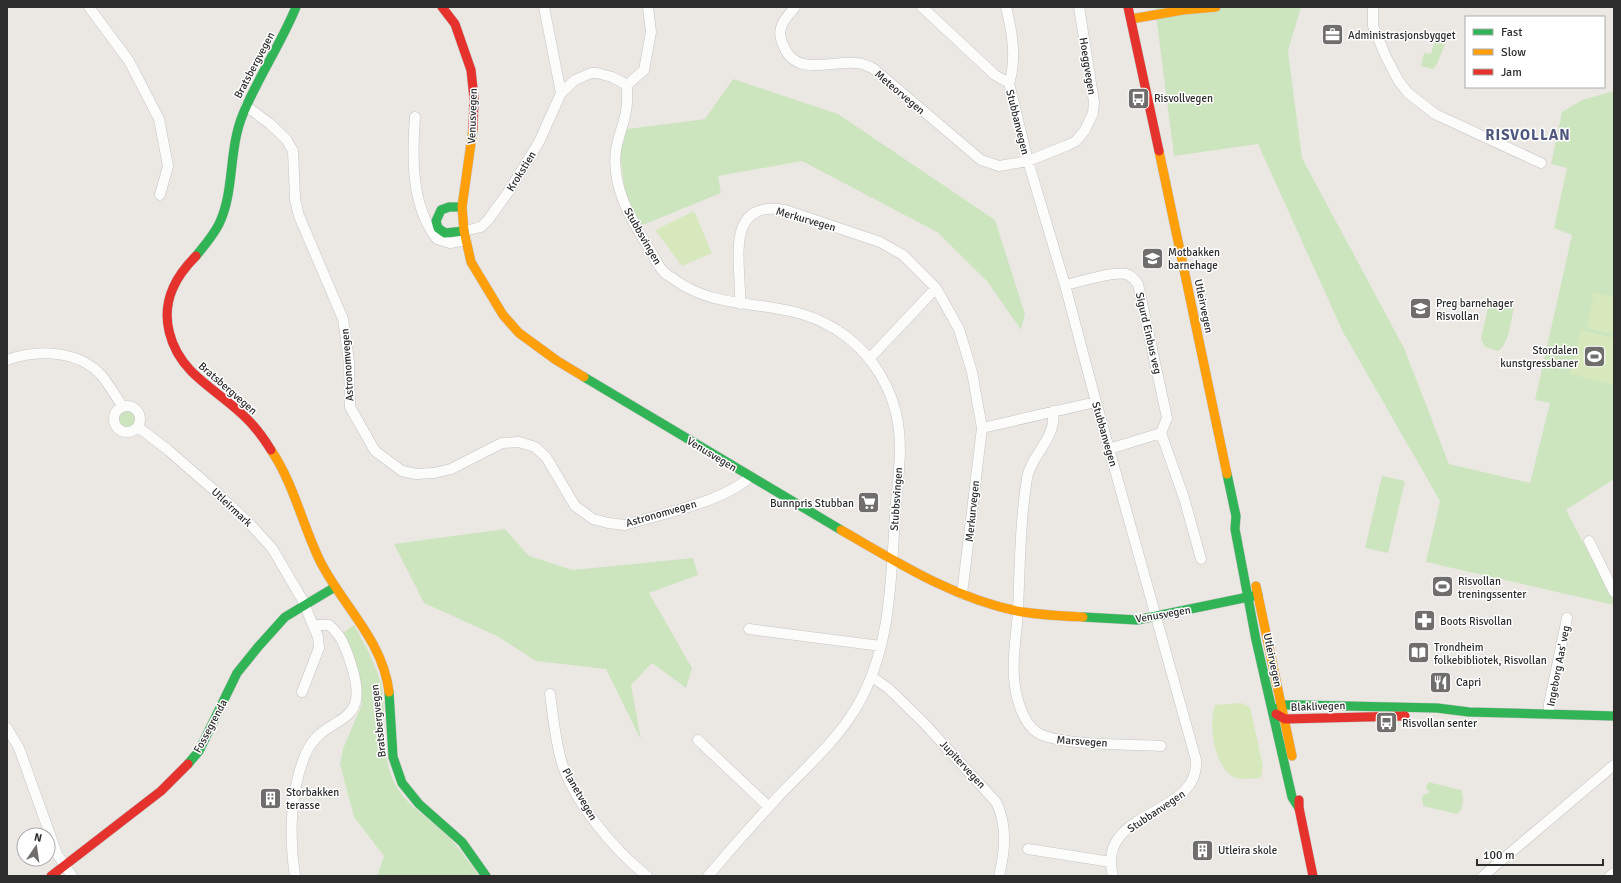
<svg xmlns="http://www.w3.org/2000/svg" width="1621" height="883" font-family="Signika,sans-serif">
<style>
.green{fill:#cde5bf}
.pitch{fill:#d7e8bd}
.lines{fill:none;stroke-linecap:round;stroke-linejoin:round}
.street-casing{stroke:#c5c4c4;stroke-width:11}
.fast-casing{stroke:#c5c4c4;stroke-width:10}
.slow-casing{stroke:#c5c4c4;stroke-width:10}
.jam-casing{stroke:#c5c4c4;stroke-width:10}
.street{stroke:#fcfcfb;stroke-width:10}
.fast{stroke:#30b455;stroke-width:9}
.slow{stroke:#ff9f0a;stroke-width:9}
.jam{stroke:#e5322d;stroke-width:9}
.labels{text-anchor:middle;stroke-width:3;stroke-linejoin:round;paint-order:stroke}
.poi-label{font-size:11px;fill:#2d2d2d;stroke:#fff;text-anchor:start}
.street-label{font-size:11px;fill:#2d2d2d;stroke:#fff}
.district-label{font-size:15px;font-weight:bold;letter-spacing:1px;fill:#4f567d;stroke:#fff}
</style>
<rect width="100%" height="100%" fill="#ebe8e4"/>
<path class="green" d="M1155 7H1301L1288 51 1302 158 1404 348 1449 464 1530 483 1550 403 1535 400 1572 235 1554 228 1567 168 1551 164 1562 112 1582 100 1614 91V479L1566 510 1614 601V605L1426 562 1440 501 1343 332 1258 144 1174 156Z
M1435 40 1445 44 1437 64 1433 69 1421 66 1424 53 1431 54Z
M733 79 838 114 995 220 1025 314 1021 330 987 281 937 232 802 161 718 176 721 193 638 227 625 193 620 154 627 129 705 119Z
M1500 300 1509 302 1514 308C1510 322 1510 342 1498 351L1485 347 1481 339 1489 302 1499 305Z
M118 420a9 9 0 1 1 18 0a9 9 0 1 1-18 0Z
M1382 476 1405 481 1388 553 1365 548Z
M505 529 529 556 573 570 693 558 698 575 649 593 692 668 686 688 652 663 631 685 641 740 606 669 536 661 497 636 424 603 394 544Z
M354 625C366 647 380 670 383 695 386 724 381 755 394 782 406 805 420 811 438 827 455 841 466 858 479 876H377L384 856 354 817 340 764 343 749 362 704 356 671 343 633Z
M1428 782 1461 790C1464 797 1464 809 1457 814L1423 806 1422 796 1430 792 1426 788Z"/>
<path class="pitch" d="M694 211 712 253 682 266 655 230Z
M1594 293 1614 297V334L1587 328Z
M1581 330 1614 338V385L1570 374Z
M1241 703 1250 707 1263 766 1261 778C1254 778 1242 780 1236 778 1214 770 1208 724 1215 705Z"/>
<g class="lines">
<defs>
<path id="street" d="M89 7 129 61 159 119 168 166 160 195
M544 7 561 93
M795 7C786 18 776 27 782 42 794 79 830 60 856 63 863 63 868 66 874 69L981 160 999 166 1028 161 1068 145 1076 141 1085 130 1093 113 1094 102 1079 7
M922 7 995 75 1009 83 1028 161 1065 285 1096 402 1196 760C1200 818 1095 808 1113 876
M1006 7C1012 31 1017 59 1009 83
M1373 7V26L1386 57 1398 80 1408 93 1435 114 1541 163
M627 85 644 70 651 32 648 7
M246 106 269 123 286 139 293 151 295 199 299 216 343 319 349 361 350 407 375 451 402 471 416 474 434 473 451 469 502 443 519 442 535 447 546 457 575 506 593 519 608 523 625 525C661 514 723 502 750 477
M415 117C412 157 411 206 437 239L450 243 466 240
M464 231 481 227 488 220 509 191 539 142 561 93 575 80 591 73H597L612 77 627 85C627 94 628 102 626 111 624 124 618 137 616 150 611 187 631 219 650 250 654 256 658 266 663 271 666 275 672 277 675 280 714 308 758 301 802 314 818 319 834 327 847 337 874 358 893 390 898 423 903 453 897 485 895 515 891 580 891 650 856 708 835 743 803 770 776 799 753 824 730 850 708 876
M1065 285C1081 282 1111 271 1126 274 1131 275 1134 279 1138 284L1167 418 1161 433 1109 449
M740 304C742 266 722 199 785 210L880 242 903 255 936 288 959 329 972 372 982 428 962 594
M869 359 936 288
M7 360C38 349 79 350 102 376 110 386 116 397 123 407
M114 419a13 13 0 1 1 26 0a13 13 0 1 1-26 0Z
M1053 411C1057 438 1031 455 1027 478 1020 521 1020 566 1018 610 1017 632 1012 655 1014 677 1015 695 1022 723 1038 733 1060 746 1133 744 1161 746
M138 427 168 450 215 491 251 525 272 548 302 599 318 637 319 648 302 692
M982 428 1096 402
M1161 433 1184 498 1201 559
M1589 541 1614 592
M749 629 881 646
M872 677 888 688 923 722 996 802C1008 825 1005 852 999 876
M550 694C553 716 555 738 561 760 573 801 614 850 647 876
M1549 714V704L1567 618
M7 728 19 748 57 854 72 876
M698 740 769 807
M1028 849 1111 862
M295 876C289 837 290 790 306 753 325 711 373 731 351 664 345 647 343 637 329 625H313
M1483 876 1614 765
M1610 876 1614 873"/>
<path id="fast" d="M462 207H449L441 210 436 221 438 228 445 233 464 231
M196 256C204 246 213 236 219 224 235 191 228 150 243 114 258 77 281 44 296 7
M584 377 841 530
M1227 474 1236 516 1235 529 1256 640 1292 797 1299 808
M1083 617 1137 620 1258 595
M389 692 393 757 402 783 419 804 462 842 486 876
M1275 710 1282 705H1300L1437 708 1469 712 1614 716
M188 764 199 751 237 673 258 647 285 617 335 587"/>
<path id="slow" d="M1131 19 1183 10 1216 7
M473 129 462 207 464 231 471 262 503 315 519 333 556 360 584 377
M1159 151 1227 474
M271 450C294 484 302 524 320 561 342 605 383 640 389 692
M841 530C897 562 953 598 1017 611 1038 615 1062 616 1083 617
M1256 586 1292 756"/>
<path id="jam" d="M442 7 455 24 471 70 474 98 473 129
M1128 7 1159 151
M196 256C187 265 178 276 173 288 160 317 170 349 191 371 207 387 226 399 243 415 254 425 263 437 271 450
M1276 714 1285 719 1405 716
M1299 800V808L1313 876
M51 876 161 791 188 764"/>
</defs>
<use href="#street" class="street-casing"/>
<use href="#fast" class="fast-casing"/>
<use href="#slow" class="slow-casing"/>
<use href="#jam" class="jam-casing"/>
<use href="#street" class="street"/>
<use href="#fast" class="fast"/>
<use href="#slow" class="slow"/>
<use href="#jam" class="jam"/>
</g>
<defs>
<symbol id="office-square" viewBox="-11 -11 22 22"><rect x="-9" y="-9" width="18" height="18" rx="4" fill="#706e6d" stroke="#fff"/><path d="M-6-3h4V-5.5h4V-3h4V5H-6ZM-1-4.5V-3h2v-1.5ZM-6 0V1H6V0Z" fill="#fff"/></symbol>
<symbol id="bus-square" viewBox="-11 -11 22 22"><rect x="-9" y="-9" width="18" height="18" rx="4" fill="#706e6d" stroke="#fff"/><path d="M-5-6H5V4H4V6H2V4H-2V6H-4V4H-5ZM-3.5-4V0h7V-4ZM-3.5 1.2v1.5H-2V1.2ZM2 1.2v1.5H3.5V1.2Z" fill="#fff"/></symbol>
<symbol id="school-square" viewBox="-11 -11 22 22"><rect x="-9" y="-9" width="18" height="18" rx="4" fill="#706e6d" stroke="#fff"/><path d="M0-5L7-2L0 1L-7-2ZM-4 1L0 2.5L4 1V4Q0 6-4 4Z" fill="#fff"/></symbol>
<symbol id="stadium-square" viewBox="-11 -11 22 22"><rect x="-9" y="-9" width="18" height="18" rx="4" fill="#706e6d" stroke="#fff"/><path d="M0-5a6.5 5 0 1 0 0 10a6.5 5 0 1 0 0-10ZM-3.5-1.8h7v3.6h-7Z" fill="#fff"/></symbol>
<symbol id="supermarket-square" viewBox="-11 -11 22 22"><rect x="-9" y="-9" width="18" height="18" rx="4" fill="#706e6d" stroke="#fff"/><path d="M-6-5.5h2.5l.6 2H6L4.5 2H-2.5L-4.4-4H-6ZM-1.5 3.2a1.3 1.3 0 1 0 .1 0ZM3 3.2a1.3 1.3 0 1 0 .1 0Z" fill="#fff"/></symbol>
<symbol id="pharmacy-square" viewBox="-11 -11 22 22"><rect x="-9" y="-9" width="18" height="18" rx="4" fill="#706e6d" stroke="#fff"/><path d="M-2-6h4v4h4v4h-4v4h-4v-4h-4v-4h4Z" fill="#fff"/></symbol>
<symbol id="library-square" viewBox="-11 -11 22 22"><rect x="-9" y="-9" width="18" height="18" rx="4" fill="#706e6d" stroke="#fff"/><path d="M-6-4Q-3-5.5-.7-3.5V5Q-3 3-6 4ZM6-4Q3-5.5 .7-3.5V5Q3 3 6 4Z" fill="#fff"/></symbol>
<symbol id="restaurant-square" viewBox="-11 -11 22 22"><rect x="-9" y="-9" width="18" height="18" rx="4" fill="#706e6d" stroke="#fff"/><path d="M-5-6h1v4h1v-4h1v4h1v-4h1v5L-1.5 .5V6h-2V.5L-5-1ZM5-6V6H3V1.5H1.5Q1.5-4 5-6Z" fill="#fff"/></symbol>
<symbol id="building-square" viewBox="-11 -11 22 22"><rect x="-9" y="-9" width="18" height="18" rx="4" fill="#706e6d" stroke="#fff"/><path d="M-4-6H4V6H1V3H-1V6H-4ZM-2.5-4.3h1.7v1.8h-1.7ZM.8-4.3h1.7v1.8H.8ZM-2.5-1h1.7V.8h-1.7ZM.8-1h1.7V.8H.8Z" fill="#fff"/></symbol>
</defs>
<g fill-rule="evenodd">
<use href="#office-square" x="1320" y="22" width="25" height="25"/>
<use href="#bus-square" x="1126" y="86" width="25" height="25"/>
<use href="#school-square" x="1140" y="246" width="25" height="25"/>
<use href="#school-square" x="1408" y="296" width="25" height="25"/>
<use href="#stadium-square" x="1582" y="344" width="25" height="25"/>
<use href="#supermarket-square" x="856" y="490" width="25" height="25"/>
<use href="#stadium-square" x="1430" y="574" width="25" height="25"/>
<use href="#pharmacy-square" x="1412" y="608" width="25" height="25"/>
<use href="#library-square" x="1406" y="640" width="25" height="25"/>
<use href="#restaurant-square" x="1428" y="670" width="25" height="25"/>
<use href="#bus-square" x="1374" y="710" width="25" height="25"/>
<use href="#building-square" x="258" y="786" width="25" height="25"/>
<use href="#building-square" x="1190" y="838" width="25" height="25"/>
</g>
<g class="labels">
<g class="poi-label">
<text x="1348" y="39">Administrasjonsbygget</text>
<text x="1154" y="102">Risvollvegen</text>
<text x="1168" y="256">Motbakken<tspan x="1168" dy="13">barnehage</tspan></text>
<text x="1436" y="307">Preg barnehager<tspan x="1436" dy="13">Risvollan</tspan></text>
<text x="1578" y="354" text-anchor="end">Stordalen<tspan x="1578" dy="13">kunstgressbaner</tspan></text>
<text x="854" y="507" text-anchor="end">Bunnpris Stubban</text>
<text x="1458" y="585">Risvollan<tspan x="1458" dy="13">treningssenter</tspan></text>
<text x="1440" y="625">Boots Risvollan</text>
<text x="1434" y="651">Trondheim<tspan x="1434" dy="13">folkebibliotek, Risvollan</tspan></text>
<text x="1456" y="686">Capri</text>
<text x="1402" y="727">Risvollan senter</text>
<text x="286" y="796">Storbakken<tspan x="286" dy="13">terasse</tspan></text>
<text x="1218" y="854">Utleira skole</text>
</g>
<g class="street-label">
<text transform="translate(254 65) rotate(-62)" y="4">Bratsbergvegen</text>
<text transform="translate(1088 66) rotate(81)" y="4">Hoeggvegen</text>
<text transform="translate(900 92) rotate(40)" y="4">Meteorvegen</text>
<text transform="translate(472 116) rotate(-88)" y="4">Venusvegen</text>
<text transform="translate(1018 122) rotate(76)" y="4">Stubbanvegen</text>
<text transform="translate(521 171) rotate(-58)" y="4">Krokstien</text>
<text transform="translate(806 219) rotate(16)" y="4">Merkurvegen</text>
<text transform="translate(643 236) rotate(60)" y="4">Stubbsvingen</text>
<text transform="translate(1204 306) rotate(78)" y="4">Utleirvegen</text>
<text transform="translate(1149 333) rotate(77)" y="4">Sigurd Einbus veg</text>
<text transform="translate(347 365) rotate(-94)" y="4">Astronomvegen</text>
<text transform="translate(228 388) rotate(41)" y="4">Bratsbergvegen</text>
<text transform="translate(1105 434) rotate(74)" y="4">Stubbanvegen</text>
<text transform="translate(712 454) rotate(31)" y="4">Venusvegen</text>
<text transform="translate(896 499) rotate(-86)" y="4">Stubbsvingen</text>
<text transform="translate(232 507) rotate(43)" y="4">Utleirmark</text>
<text transform="translate(972 511) rotate(-84)" y="4">Merkurvegen</text>
<text transform="translate(661 513) rotate(-16)" y="4">Astronomvegen</text>
<text transform="translate(1163 614) rotate(-10)" y="4">Venusvegen</text>
<text transform="translate(1273 660) rotate(78)" y="4">Utleirvegen</text>
<text transform="translate(1558 666) rotate(-79)" y="4">Ingeborg Aas' veg</text>
<text transform="translate(1318 706) rotate(-2)" y="4">Blaklivegen</text>
<text transform="translate(378 721) rotate(-96)" y="4">Bratsbergvegen</text>
<text transform="translate(210 726) rotate(-62)" y="4">Fossegrenda</text>
<text transform="translate(1082 741) rotate(4)" y="4">Marsvegen</text>
<text transform="translate(963 764) rotate(47)" y="4">Jupitervegen</text>
<text transform="translate(580 794) rotate(60)" y="4">Planetvegen</text>
<text transform="translate(1156 811) rotate(-34)" y="4">Stubbanvegen</text>
</g>
<g class="district-label">
<text x="1528" y="140">RISVOLLAN</text>
</g>
</g>
<rect width="1621" height="883" fill="none" stroke="#2d2d2d" stroke-width="16"/>
<rect x="1465" y="16" width="140" height="72" fill="#ffffff" stroke="#ababab"/>
<rect x="1473" y="29" width="20" height="6" fill="#30b455" stroke="#ababab"/>
<text x="1501" y="36" font-size="12" fill="#2d2d2d">Fast</text>
<rect x="1473" y="49" width="20" height="6" fill="#ff9f0a" stroke="#ababab"/>
<text x="1501" y="56" font-size="12" fill="#2d2d2d">Slow</text>
<rect x="1473" y="69" width="20" height="6" fill="#e5322d" stroke="#ababab"/>
<text x="1501" y="76" font-size="12" fill="#2d2d2d">Jam</text>
<g transform="translate(36 847) rotate(13)"><circle r="19" fill="#ffffff" stroke="#ababab"/>
<path d="M0-3L7 15L0 10L-7 15Z" fill="#706e6d"/>
<text y="-6" font-size="11" font-weight="bold" text-anchor="middle" fill="#2d2d2d">N</text>
</g>
<path d="M1477 859v6h126v-6" fill="none" stroke="#2d2d2d" stroke-width="2"/>
<text x="1483" y="859" font-size="12" fill="#2d2d2d" stroke="#ffffff" stroke-width="3" paint-order="stroke">100 m</text>
</svg>
